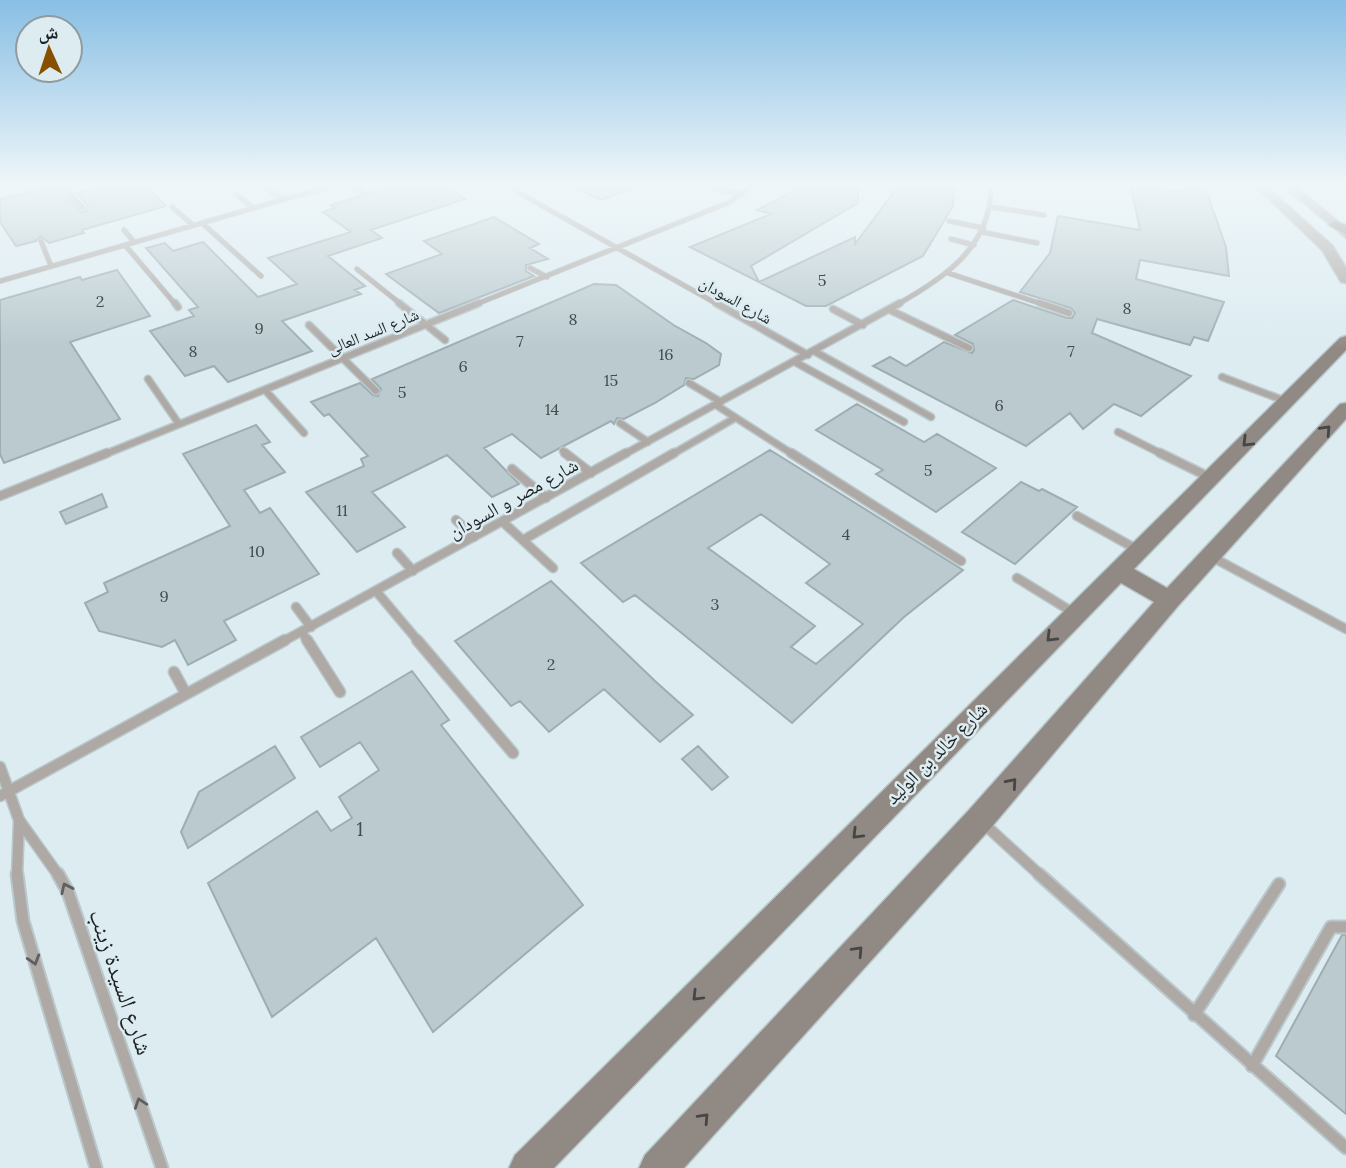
<svg xmlns="http://www.w3.org/2000/svg" width="1346" height="1168" font-family="Lora,'Noto Naskh Arabic',serif">
<style>
.building{fill:#bacace;stroke:#9eadb2;stroke-width:2;fill-rule:evenodd}
.lines{fill:none;stroke-linecap:round;stroke-linejoin:round}
.service-far4-casing{stroke:#bac8cc;stroke-width:6}
.service-far3-casing{stroke:#bac8cc;stroke-width:9}
.service-far2-casing{stroke:#bac8cc;stroke-width:11}
.service-far1-casing{stroke:#bac8cc;stroke-width:13}
.service-casing{stroke:#bac8cc;stroke-width:15}
.tertiary-casing{stroke:#bac8cc;stroke-width:3}
.secondary-casing{stroke:#bac8cc;stroke-width:3}
.service-far4{stroke:#aea9a5;stroke-width:4.5}
.service-far3{stroke:#aea9a5;stroke-width:6}
.service-far2{stroke:#aea9a5;stroke-width:8}
.service-far1{stroke:#aea9a5;stroke-width:10}
.service{stroke:#aea9a5;stroke-width:11}
.tertiary{fill:#aea9a5;fill-rule:evenodd}
.secondary{fill:#918a84;fill-rule:evenodd}
.oneway{stroke:#464646}
.oneway2{stroke:#5e5f5e}
.labels{text-anchor:middle;stroke-width:5;stroke-linejoin:round;paint-order:stroke}
.number-label{font-size:16px;fill:#444c4e}
.far-street-label{font-size:16px;fill:#1d2224;stroke:#dcecf1}
.street-label{font-size:19px;fill:#1d2224;stroke:#dcecf1}
.near-number-label{font-size:19px;fill:#444c4e}
.near-street-label{font-size:23px;fill:#1d2224;stroke:#dcecf1}
</style>
<rect width="100%" height="100%" fill="#dcecf1"/>
<path class="building" d="M58 185 82 213 87 211 88 206 77 193 111 185H145L166 206 82 230 84 233 49 243 41 236 36 241 16 246 0 222V199Z
M397 185H444L465 199 371 230 382 238 328 256 365 286 355 290 361 294 282 321 312 351 228 382 214 366 185 376 150 331 194 316 189 310 198 307 146 248 165 243 173 251 203 242 258 297 297 284 268 258 351 232 323 212 335 208 331 205Z
M570 185H640V186L601 200Z
M805 185H858V203L751 266 759 282 855 237V244L899 185H954L953 206 923 256 826 306H806L690 247 771 214 757 210Z
M1131 186 1185 192 1184 188 1206 190 1226 247 1229 276 1140 260 1136 279 1224 302 1208 341 1194 337 1190 345 1097 319 1092 333 1191 376 1141 416 1114 404 1083 429 1070 413 1026 446 873 366 890 357 906 366 944 342 972 353 974 350 973 344 955 335 1013 300 1067 318H1072L1075 313 1071 308 1020 292 1050 253 1058 216 1140 230Z
M494 217 539 244 530 248 548 259 526 265V271L534 276 439 313 386 274 442 254 424 241Z
M117 270 150 316 70 342 120 419 4 463 0 454V300L80 277 82 280Z
M594 284 616 285 675 326 706 343 721 354 719 365 694 379 686 378 684 385 655 403 624 419 617 418 614 424 611 421 541 458 512 434 484 448 519 484 492 497 447 455 372 492 405 527 357 552 306 492 364 466 361 459 368 456 329 414 324 416 311 402 360 383 373 395 378 396 381 389 372 379Z
M857 404 924 442 937 434 996 468 936 512 876 474 883 470 816 430Z
M256 425 270 442 262 445 285 472 244 490 260 513 270 508 319 574 224 621 236 640 188 665 175 640 162 647 99 631 85 603 108 592 104 583 230 526 183 454Z
M770 450 963 570 904 617 792 723 635 595 623 602 581 563ZM761 514 830 564 806 583 863 624 816 664 791 647 815 626 708 548Z
M1021 482 1039 491 1042 489 1077 507 1015 564 962 532Z
M102 494 107 507 66 524 60 512Z
M551 581 655 681 693 715 660 742 604 689 549 732 520 701 511 706 455 641Z
M412 671 449 720 441 725 583 905 433 1032 376 938 272 1017 208 883 317 811 331 831 352 818 339 797 379 770 360 742 320 767 301 737Z
M275 746 295 778 188 848 181 832 199 792Z
M698 746 728 777 712 790 682 759Z
M1342 935H1346V1114L1276 1056Z"/>
<g class="lines">
<defs>
<path id="service-far4" d="M63 185 83 208
M349 185 363 192
M505 185 719 305
M262 186 283 199
M0 187 12 185
M714 189 742 194
M237 195 254 208
M172 207 193 225
M991 207 1044 215
M949 221 984 228
M202 223 261 276
M124 230 134 242
M982 232 1037 243
M951 239 974 245
M41 241 51 266
M125 245 176 305
M530 268 547 277
M357 269 402 305
M948 273 1045 305
M0 281 334 185
M474 305 730 202 752 185
M896 305C945 278 992 246 991 185"/>
<path id="service-far3" d="M175 303 178 307
M399 303 445 340
M716 303 808 355
M1040 303 1069 313
M833 309 863 325
M890 310 969 348
M309 325 376 391
M814 351 931 417
M795 362 904 422
M1222 377 1288 402
M148 379 179 424
M689 383 721 402
M265 390 304 433
M716 405 794 455
M620 423 648 442
M1118 432 1164 455
M563 451 568 455
M103 455 479 303
M623 455 900 303
M671 455 735 418"/>
<path id="service-far2" d="M565 453 591 473
M791 453 961 561
M1160 453 1211 478
M512 469 546 498
M0 496 107 453
M1077 516 1138 550
M456 520 474 537
M503 522 553 568
M523 540 674 453
M397 553 413 571
M1212 557 1346 629
M1017 578 1074 613
M376 591 419 642
M296 607 311 627
M302 632 308 642
M282 642 626 453"/>
<path id="service-far1" d="M307 640 340 692
M417 640 513 753
M174 672 186 694
M0 767 19 820 59 876
M0 796 285 640
M982 822 1041 876
M17 876 19 820"/>
<path id="service" d="M17 874 23 921 96 1168
M58 874 68 892 162 1168
M1039 874 1346 1148
M1194 1015 1279 884
M1252 1066 1331 927H1346"/>
<path id="tertiary" d="M1254 185H1265L1332 245 1346 268V283L1341 282 1322 250Z
M1282 185H1294L1346 228V238Z"/>
<path id="secondary" d="M1335 221 1346 225V234L1328 225Z
M1346 336V350L1134 569 1167 588 1340 404 1346 403V419L1178 606 989 830 684 1168H639L645 1155 969 810 1154 602 1121 583 554 1168H509L515 1155 1340 338Z"/>
</defs>
<use href="#service-far4" class="service-far4-casing"/>
<use href="#service-far3" class="service-far3-casing"/>
<use href="#service-far2" class="service-far2-casing"/>
<use href="#service-far1" class="service-far1-casing"/>
<use href="#service" class="service-casing"/>
<use href="#tertiary" class="tertiary-casing"/>
<use href="#secondary" class="secondary-casing"/>
<use href="#service-far4" class="service-far4"/>
<use href="#service-far3" class="service-far3"/>
<use href="#service-far2" class="service-far2"/>
<use href="#service-far1" class="service-far1"/>
<use href="#service" class="service"/>
<use href="#tertiary" class="tertiary"/>
<use href="#secondary" class="secondary"/>
</g>
<defs><path id="oneway-chevron" d="M-2-3.5L2.5 0L-2 3.5" fill="none" stroke-width="1.6" stroke-linecap="round" stroke-linejoin="round" transform="scale(1.75)"/></defs>
<g class="oneway">
<use href="#oneway-chevron" transform="translate(1326 430) rotate(-47)"/>
<use href="#oneway-chevron" transform="translate(1247 442) rotate(135)"/>
<use href="#oneway-chevron" transform="translate(1051 637) rotate(135)"/>
<use href="#oneway-chevron" transform="translate(1012 783) rotate(-49)"/>
<use href="#oneway-chevron" transform="translate(857 834) rotate(135)"/>
<use href="#oneway-chevron" transform="translate(858 951) rotate(-47)"/>
<use href="#oneway-chevron" transform="translate(697 996) rotate(135)"/>
<use href="#oneway-chevron" transform="translate(704 1118) rotate(-47)"/>
</g>
<g class="oneway2">
<use href="#oneway-chevron" transform="translate(66 888) rotate(-115)"/>
<use href="#oneway-chevron" transform="translate(34 960) rotate(73)"/>
<use href="#oneway-chevron" transform="translate(140 1103) rotate(-109)"/>
</g>
<linearGradient id="sky" x2="0" y2="1"><stop stop-color="#88bfe4"/><stop offset="0.53" stop-color="#eff6f9"/><stop offset="1" stop-color="#eff6f9" stop-opacity="0"/></linearGradient>
<rect width="1346" height="348" fill="url(#sky)"/>
<g class="labels">
<g class="number-label">
<text x="822" y="286">5</text>
<text x="100" y="307">2</text>
<text x="1127" y="314">8</text>
<text x="573" y="325">8</text>
<text x="259" y="334">9</text>
<text x="520" y="347">7</text>
<text x="193" y="357">8</text>
<text x="1071" y="357">7</text>
<text x="666" y="360">16</text>
<text x="463" y="372">6</text>
<text x="611" y="386">15</text>
<text x="402" y="398">5</text>
<text x="999" y="411">6</text>
<text x="552" y="415">14</text>
<text x="928" y="476">5</text>
<text x="342" y="516">11</text>
<text x="846" y="540">4</text>
<text x="257" y="557">10</text>
<text x="164" y="602">9</text>
<text x="715" y="610">3</text>
<text x="551" y="670">2</text>
</g>
<g class="far-street-label">
<text transform="translate(736 300) rotate(29)" y="6">شارع السودان</text>
<text transform="translate(373 331) rotate(-22)" y="6">شارع السد العالى</text>
</g>
<g class="street-label">
<text transform="translate(513 498) rotate(-29)" y="7">شارع مصر و السودان</text>
<text transform="translate(936 753) rotate(-45)" y="7">شارع خالد بن الوليد</text>
</g>
<g class="near-number-label">
<text x="360" y="836">1</text>
</g>
<g class="near-street-label">
<text transform="translate(121 982) rotate(71)" y="8">شارع السيدة زينب</text>
</g>
</g>
<g transform="translate(49 49) rotate(357)"><circle r="33" fill="#dcecf1" stroke="#909b9f" stroke-width="2"/>
<path d="M0-5L12 26L0 18L-12 26Z" fill="#875000"/>
<text y="-10" font-size="19" font-weight="bold" text-anchor="middle" fill="#1d2224">ش</text>
</g>
</svg>
